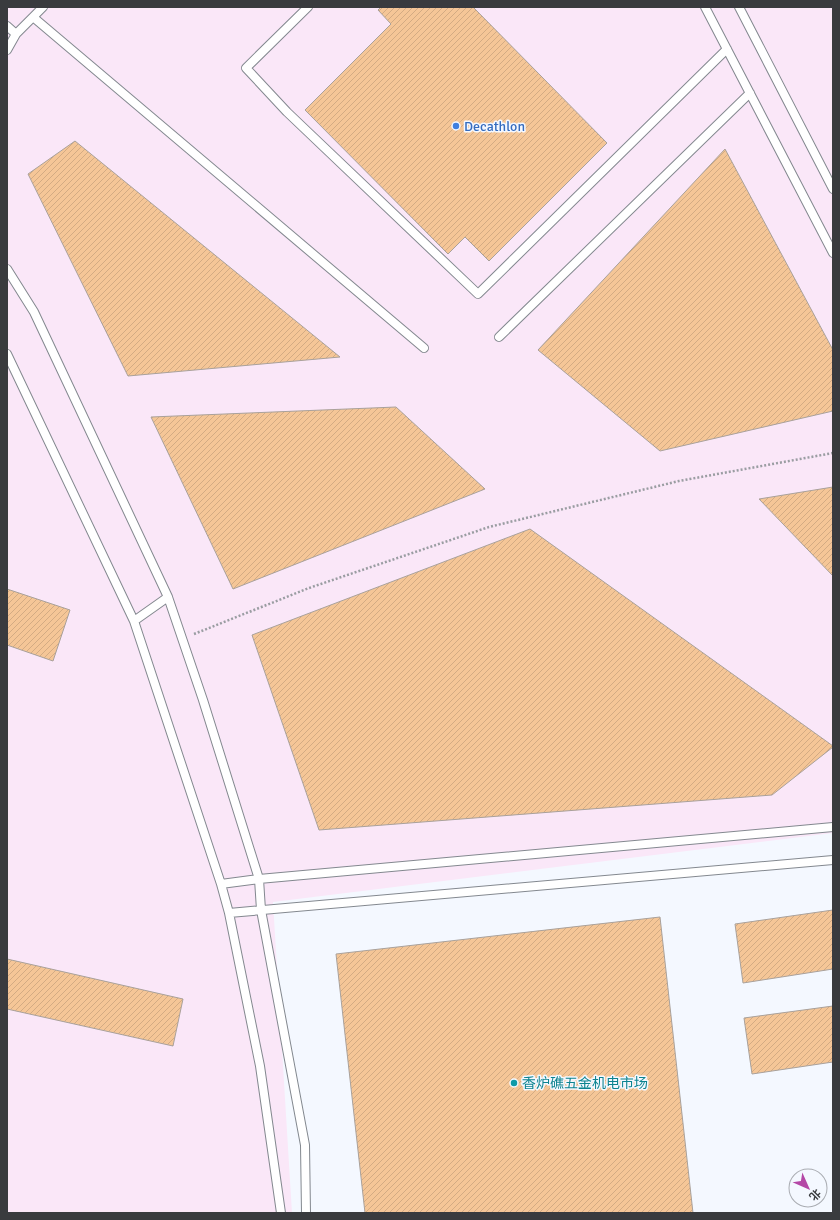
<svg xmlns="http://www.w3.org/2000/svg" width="840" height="1220" font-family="Signika,'Noto Sans SC',sans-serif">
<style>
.commercial{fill:#fae7f8}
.building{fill:url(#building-hatch);stroke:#a9a19b}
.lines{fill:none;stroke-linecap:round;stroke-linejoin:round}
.service-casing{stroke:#83888f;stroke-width:10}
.path{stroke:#9a9da2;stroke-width:2.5;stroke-dasharray:2 2;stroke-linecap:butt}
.service{stroke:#fff;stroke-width:8}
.shop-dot{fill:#3f7fe0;stroke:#f4f8ff;stroke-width:1.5}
.culture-dot{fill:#0f9aa8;stroke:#f4f8ff;stroke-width:1.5}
.labels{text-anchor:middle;stroke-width:3;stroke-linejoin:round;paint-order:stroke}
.shop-label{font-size:14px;fill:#366cbe;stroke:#f4f8ff;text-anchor:start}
.culture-label{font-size:14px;fill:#0d838f;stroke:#f4f8ff;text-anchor:start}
</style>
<defs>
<pattern id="building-hatch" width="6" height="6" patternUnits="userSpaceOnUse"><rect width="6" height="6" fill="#f5c697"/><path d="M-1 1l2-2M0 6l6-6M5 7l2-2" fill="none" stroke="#d3ab83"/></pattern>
</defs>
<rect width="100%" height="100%" fill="#f4f8ff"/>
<path class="commercial" d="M7 7H833V833L273 902 292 1213H7Z"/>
<path class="building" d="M381 7H473L607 143 489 261 465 237 448 254 305 110 391 24 378 10Z
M75 141 340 357 128 376 28 174Z
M725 149 833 350V411L660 451 538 350Z
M396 407 485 489 233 589 151 417Z
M833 487V576L759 499Z
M530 529 833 746V747L772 795 319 830 252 635Z
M7 589 70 610 53 661 7 645Z
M833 910V969L743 983 735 924Z
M660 917 693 1213H365L336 954Z
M7 959 183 999 173 1046 7 1009Z
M833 1006V1062L752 1074 744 1018Z"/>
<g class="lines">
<defs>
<path id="service" d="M308 7 246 68 287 112 478 294 727 49
M705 7 833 253
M739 7 833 189
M33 17 424 348
M7 26 16 34
M7 50 16 34 43 7
M7 269 34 312 168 597 203 700 259 879 261 910 305 1145 306 1213
M499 337 750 93
M7 354 134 621 221 884 229 913 260 1066 281 1213
M134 621 168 597
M221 884 259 879 833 827
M229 913 833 860"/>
</defs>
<use href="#service" class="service-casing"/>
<path class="path" d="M194 634 309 588 489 527 679 481 833 453"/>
<use href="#service" class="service"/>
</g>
<circle class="shop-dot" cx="456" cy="126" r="4"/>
<circle class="culture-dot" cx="514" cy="1083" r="4"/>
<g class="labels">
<g class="shop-label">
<text x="464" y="131">Decathlon</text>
</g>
<g class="culture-label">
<text x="522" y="1088">香炉礁五金机电市场</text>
</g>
</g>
<rect width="840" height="1220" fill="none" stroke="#393b3e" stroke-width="16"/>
<g transform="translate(808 1188) rotate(135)"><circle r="19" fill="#f4f8ff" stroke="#a9acb2"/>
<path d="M0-3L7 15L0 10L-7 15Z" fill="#b447a6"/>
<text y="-6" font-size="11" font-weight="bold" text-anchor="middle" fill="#393b3e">北</text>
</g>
</svg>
